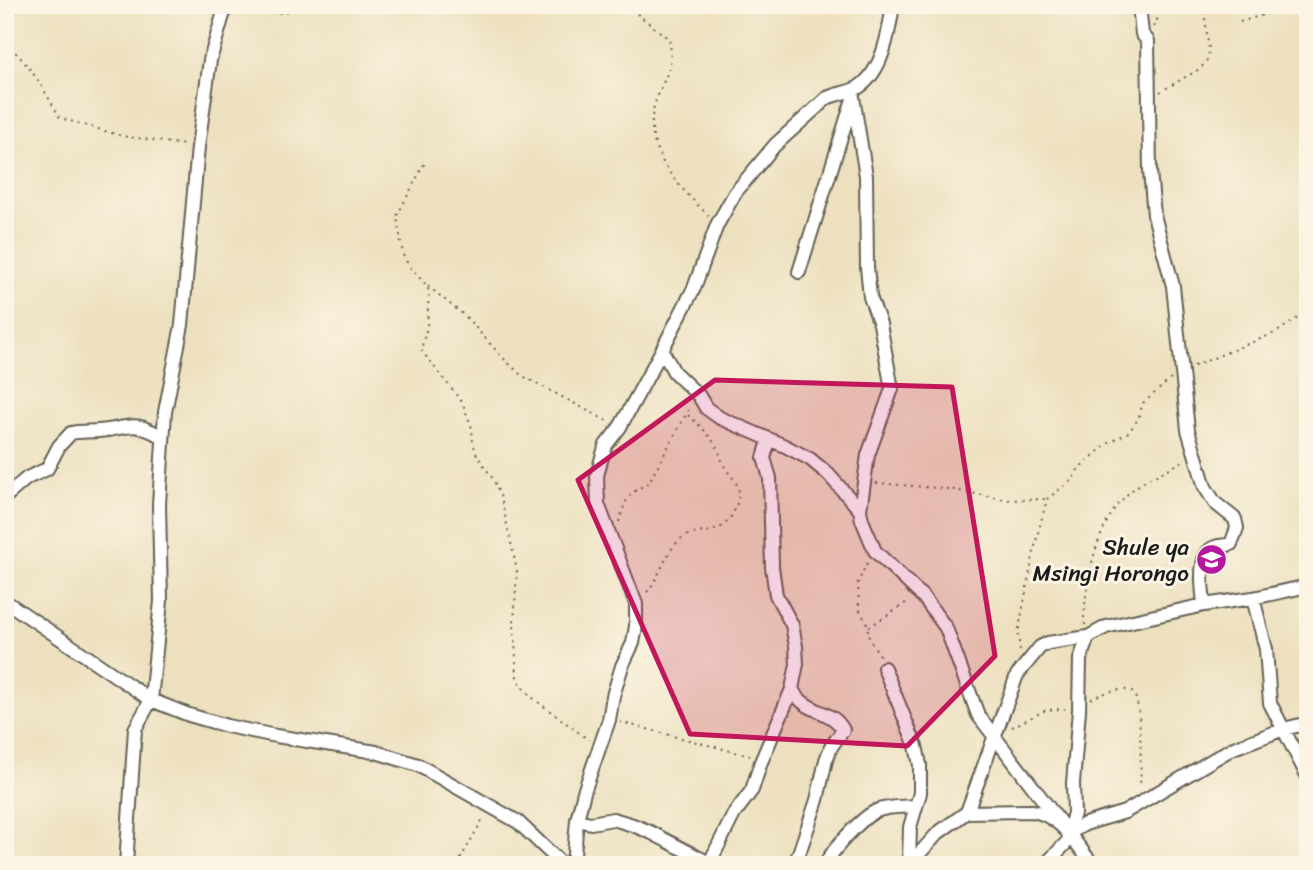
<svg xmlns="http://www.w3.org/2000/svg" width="1313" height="870" font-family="Sriracha,sans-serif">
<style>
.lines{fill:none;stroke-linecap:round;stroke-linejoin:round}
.minor-casing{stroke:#656155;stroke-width:16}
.path{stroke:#656155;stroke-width:2;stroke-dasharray:2 5;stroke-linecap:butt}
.minor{stroke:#fff;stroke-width:12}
.marked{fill:#c2185b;fill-opacity:0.2;stroke:#c2185b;stroke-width:5;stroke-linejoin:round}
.labels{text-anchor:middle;stroke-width:6;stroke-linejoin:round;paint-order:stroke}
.poi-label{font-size:23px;fill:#1c1c1c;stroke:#fcf5e5;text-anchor:end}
</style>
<rect width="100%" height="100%" fill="#fcf5e5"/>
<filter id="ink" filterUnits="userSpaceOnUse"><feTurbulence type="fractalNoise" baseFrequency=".0143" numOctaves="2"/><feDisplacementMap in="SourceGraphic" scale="14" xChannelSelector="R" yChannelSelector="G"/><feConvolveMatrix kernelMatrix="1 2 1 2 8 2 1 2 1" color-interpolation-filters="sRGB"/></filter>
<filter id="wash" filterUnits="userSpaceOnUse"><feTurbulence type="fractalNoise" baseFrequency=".00686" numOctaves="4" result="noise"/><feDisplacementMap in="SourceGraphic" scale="28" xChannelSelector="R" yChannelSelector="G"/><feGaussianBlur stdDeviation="1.57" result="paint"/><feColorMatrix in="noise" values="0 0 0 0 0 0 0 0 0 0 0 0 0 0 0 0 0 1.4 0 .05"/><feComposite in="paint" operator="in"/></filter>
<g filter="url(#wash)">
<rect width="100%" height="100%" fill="#ede0bf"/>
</g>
<g filter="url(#ink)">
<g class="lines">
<defs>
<path id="minor" d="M1139 5 1142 34 1148 41 1150 171 1154 215 1173 286 1188 430 1205 487 1215 503 1235 519 1237 528 1231 544C1226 546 1220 545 1215 547 1196 554 1203 590 1204 605
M852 91 866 176 867 267 870 297 880 324 892 389 868 455 860 510 862 520 875 551 924 598 946 628 978 715 1062 825
M799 272 852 102
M662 350 674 372 699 396 706 408 720 418 785 446 810 459 828 474 860 510
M769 440 764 458 770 478 772 567 776 595 792 625 796 646 797 664 792 689C806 715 832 708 843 730L831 747 826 760 817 800 795 865
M5 497 27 478 47 469 59 446 71 433C80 431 89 432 99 431 132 428 130 419 163 437
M1253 598 1266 649 1270 703 1308 777
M5 601 151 700 189 715 227 726 276 736 376 752 418 765 518 822 563 865
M884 668 916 746 920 765V793L910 827 909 865
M967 812 1032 811C1061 815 1076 844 1093 865
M577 820 591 823 613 819 633 825 650 832 713 865
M1068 834 1085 824 1125 812 1231 749 1284 729 1308 723
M1068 834 1074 813 1073 783 1079 710 1080 659 1088 637
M710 862 734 814 752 790 761 762 792 689
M126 865 135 729 151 700 161 601 159 504 165 412 182 325 198 147 210 60 226 5
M573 865 577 820 584 792 609 720 613 696 622 666 633 643 636 626V604L598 504 597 476 602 457 606 445 620 427 662 350 694 288 717 225 735 193 775 145 827 98C837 93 849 93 859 87 883 71 889 32 893 5
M825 865C833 849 860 819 876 811 888 806 903 807 916 806
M909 865 938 833 967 812 1017 675 1040 647 1048 643 1088 637 1106 627 1204 605 1253 598 1308 586
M1045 865 1072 837"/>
</defs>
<use href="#minor" class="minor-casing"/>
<path class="path" d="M626 5 669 39C675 67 665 75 656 100 639 148 678 186 709 216
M237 8C259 12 283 18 304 5
M1240 22 1295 5
M1154 27 1163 5
M5 43C30 63 44 90 60 118L122 136 186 145
M1160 92 1201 68 1208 59 1209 50 1205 18 1199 5
M424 164 397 216 403 255 409 266 427 286 429 292 427 327 421 350 462 402 472 428 473 443 477 455 493 479 501 498 517 570 514 623 517 677 522 687 534 699 589 740
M428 286 466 317 502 357 521 375 609 422
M1194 366 1277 332 1308 311
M876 483 949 489 1010 500 1047 499
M619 522 625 503 632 493 649 482 690 407
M867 563 858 582 859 609 867 623 869 639 881 657
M647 592C661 576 665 551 682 538 695 529 715 536 727 522 733 515 739 502 739 492 738 482 731 477 726 469 722 463 721 456 718 449 710 435 698 423 685 413
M1085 625 1084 617C1087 575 1097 519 1132 490 1147 478 1168 470 1185 460
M869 627 909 601
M1020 650 1018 633 1036 541 1047 499 1072 480 1079 468 1107 444 1129 432 1138 419 1143 403 1171 379
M1091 699C1097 695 1105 693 1112 691 1119 690 1128 688 1133 693 1142 700 1141 772 1140 787
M620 722 750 756
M1012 727 1046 710 1065 709
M457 865 484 817"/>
<use href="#minor" class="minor"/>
</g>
</g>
<path class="marked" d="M715 380 952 387 995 656 907 746 690 734 578 480Z"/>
<defs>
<symbol id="school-disc" viewBox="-11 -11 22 22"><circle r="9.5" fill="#b5179e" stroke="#fcf5e5"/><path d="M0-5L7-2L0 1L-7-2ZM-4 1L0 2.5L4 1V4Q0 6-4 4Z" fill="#fff"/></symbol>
</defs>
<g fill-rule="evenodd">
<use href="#school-disc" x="1194" y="542" width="35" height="35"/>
</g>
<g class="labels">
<g class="poi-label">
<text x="1189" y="555">Shule ya<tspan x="1189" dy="26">Msingi Horongo</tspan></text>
</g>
</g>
<rect width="1313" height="870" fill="none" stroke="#fcf5e5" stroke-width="28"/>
</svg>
